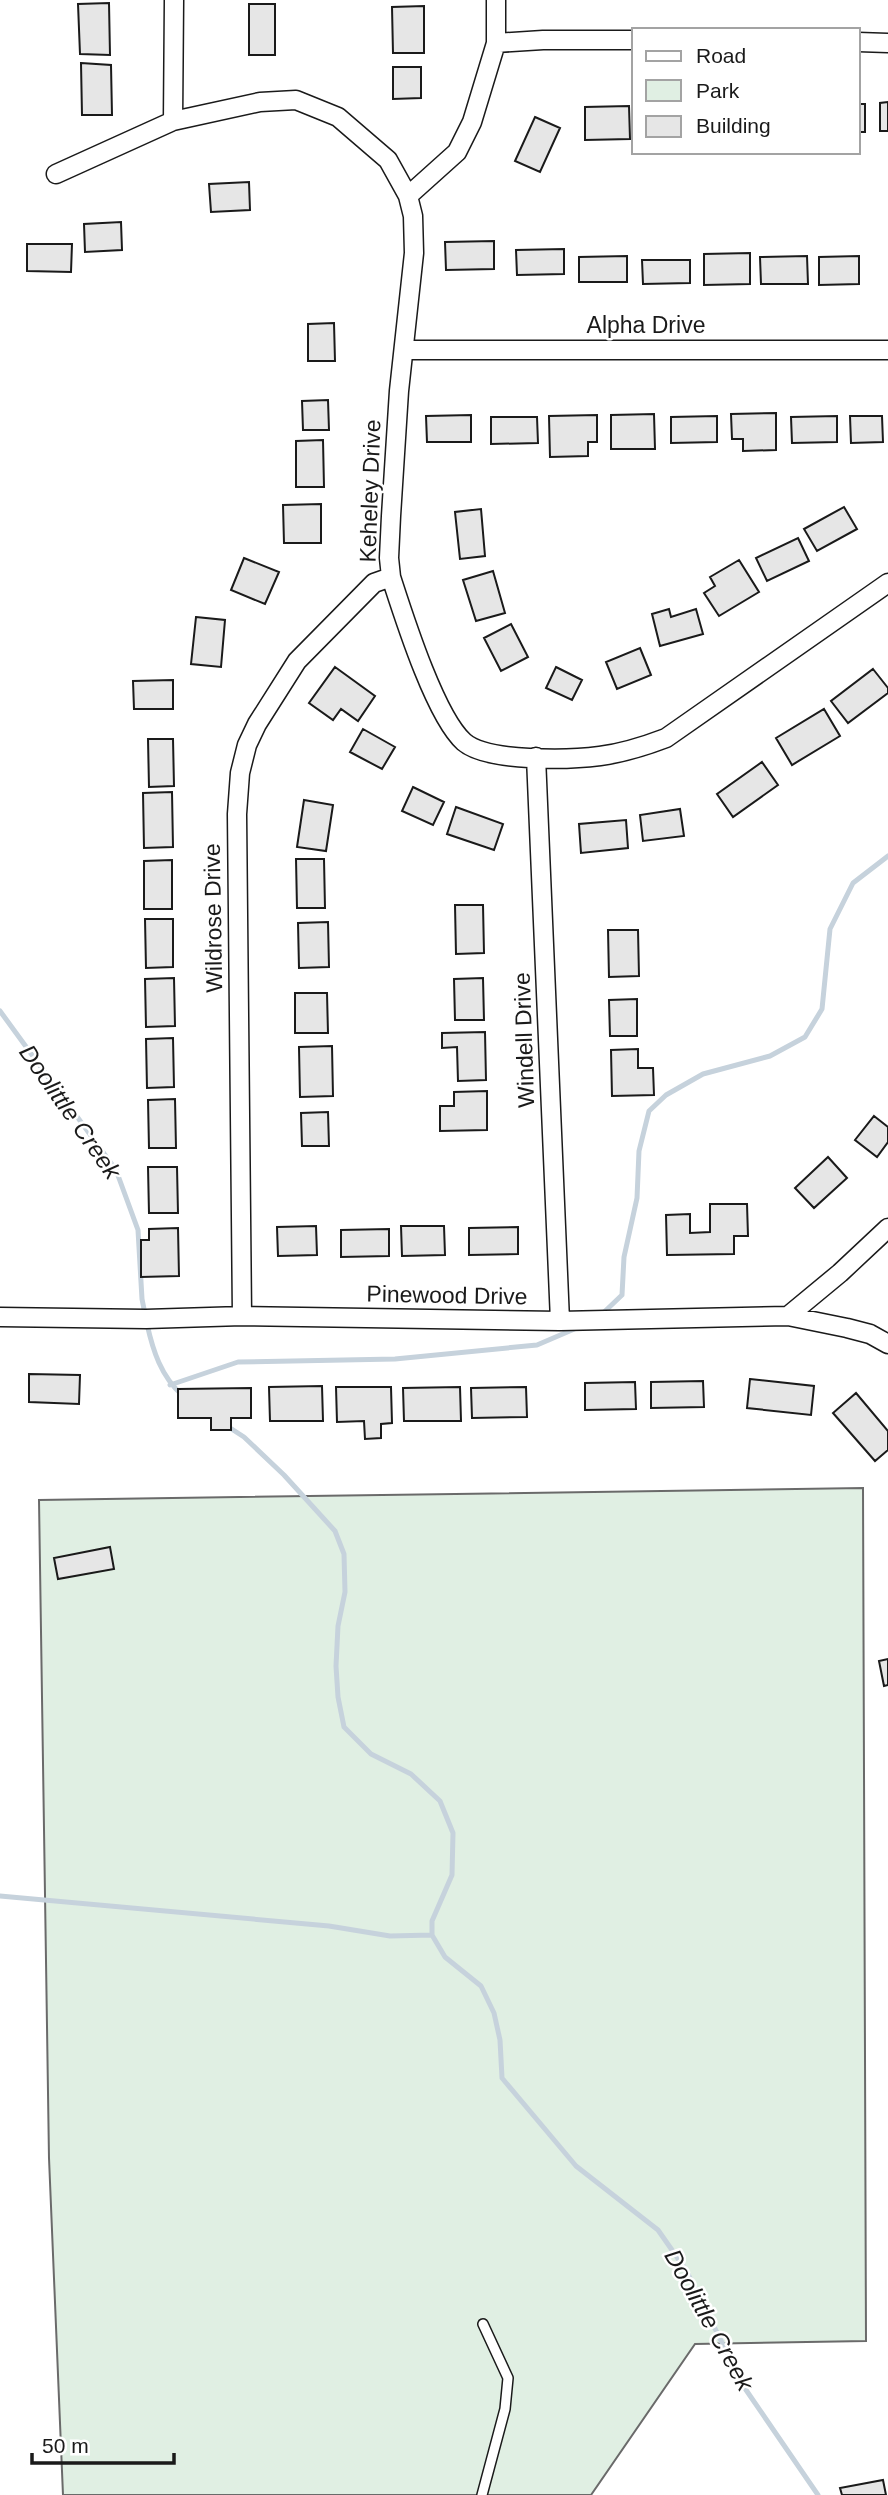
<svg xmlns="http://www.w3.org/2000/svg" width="888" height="2495" font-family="Helvetica,sans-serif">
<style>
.green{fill:#e0efe3;stroke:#6a6a6a;stroke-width:2}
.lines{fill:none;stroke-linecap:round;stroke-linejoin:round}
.stream{stroke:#c6d2dc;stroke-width:5}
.building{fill:#e6e6e6;stroke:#1a1a1a;stroke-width:2}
.service-casing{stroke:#1a1a1a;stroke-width:12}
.minor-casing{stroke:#1a1a1a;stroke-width:21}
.service{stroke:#fff;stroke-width:9}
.minor{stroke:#fff;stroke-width:18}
.labels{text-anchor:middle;stroke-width:5;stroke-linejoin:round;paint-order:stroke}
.street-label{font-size:23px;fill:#1a1a1a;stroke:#fff}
.water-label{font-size:24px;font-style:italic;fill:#1a1a1a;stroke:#fff}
</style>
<rect width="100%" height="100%" fill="#fff"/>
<path class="green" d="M863 1488 866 2341 695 2344 591 2495H63L49 2158 39 1500Z"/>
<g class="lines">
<path class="stream" d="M0 1011 116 1170 138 1230 142 1299 145 1314
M600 1316 622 1295 624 1257 637 1198 639 1151 649 1111 666 1095 703 1074 770 1056 805 1037 822 1009 830 929 853 883 888 856
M147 1324C153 1351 161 1376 182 1395
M170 1385 238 1362 395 1359 537 1345 579 1327
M227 1426 244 1437 284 1475 335 1531 344 1554 345 1592 338 1626 336 1666 338 1697 344 1727 371 1754 411 1774 440 1801 453 1833 452 1875 432 1921V1935L445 1957 481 1986 494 2013 500 2040 502 2078 576 2166 658 2230 686 2270 744 2387 818 2495
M0 1896 329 1926 390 1936 432 1935"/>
</g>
<path class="building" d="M109 3 110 55 80 54 78 4Z
M249 4H275V55H249Z
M424 6V53H393L392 7Z
M81 63 111 65 112 115H82Z
M393 67H421V98L393 99Z
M888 102V131H880V103Z
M858 104H865V132H858Z
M629 106 630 139 585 140V107Z
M535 117 560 128 540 172 515 161Z
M249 182 250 210 211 212 209 184Z
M121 222 122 250 85 252 84 224Z
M494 241V269L446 270 445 242Z
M27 244H72L71 272 27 271Z
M564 249V274L517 275 516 250Z
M750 253V284L704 285V254Z
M627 256V282H579V257Z
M807 256 808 284H761L760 257Z
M859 256V284L819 285V257Z
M642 260H690V283L643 284Z
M334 323 335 361H308V324Z
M328 400 329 430H303L302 401Z
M776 413V450L743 451V439H732L731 414Z
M654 414 655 449H611V415Z
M471 415V442H427L426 416Z
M597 415V442H588V456L550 457 549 416Z
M717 416V442L671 443V417Z
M837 416V442L792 443 791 417Z
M850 416H882L883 442 851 443Z
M491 417H537L538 443 491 444Z
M323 440 324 487H296V441Z
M321 504V543H284L283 505Z
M844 507 857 529 817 551 804 529Z
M481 509 485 556 460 559 455 512Z
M798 538 809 561 767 581 756 558Z
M244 558 279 572 265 604 231 590Z
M739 560 759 592 719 616 704 593 715 586 710 577Z
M493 571 505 613 476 621 463 580Z
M669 609 671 617 696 609 703 634 660 646 652 614Z
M196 617 225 620 221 667 191 664Z
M511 624 528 657 501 671 484 638Z
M640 648 651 675 617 689 606 662Z
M335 667 375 696 358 721 341 709 333 720 309 703Z
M556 667 582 680 572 700 546 688Z
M873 669 888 688V693L848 723 831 701Z
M173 680V709H134L133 681Z
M824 709 840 736 792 765 776 738Z
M363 729 395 747 382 769 350 752Z
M148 739H173L174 786 149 787Z
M762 762 778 785 733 817 717 794Z
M413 787 444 802 433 825 402 811Z
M172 792 173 847 144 848 143 793Z
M304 800 333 805 326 851 297 847Z
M456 807 503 824 494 850 447 834Z
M680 809 684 836 643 841 640 815Z
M626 820 628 848 581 853 579 824Z
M296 859H324L325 908H297Z
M172 860V909H144V861Z
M455 905H483L484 953 456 954Z
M145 919H173V967L146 968Z
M328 922 329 967 299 968 298 923Z
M608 930H638L639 976 609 977Z
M174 978 175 1026 146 1027 145 979Z
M483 978 484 1020H455L454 979Z
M295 993H327L328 1033H295Z
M637 999V1036H610L609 1000Z
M485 1032 486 1080 458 1081 457 1047 442 1048V1033Z
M173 1038 174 1087 147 1088 146 1039Z
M332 1046 333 1096 300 1097 299 1047Z
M638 1049V1068H653L654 1095 612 1096 611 1050Z
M487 1091V1130L440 1131V1106H454V1092Z
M175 1099 176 1148H149L148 1100Z
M328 1112 329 1146H302L301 1113Z
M874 1116 888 1127V1142L877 1157 855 1140Z
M828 1157 847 1178 814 1208 795 1188Z
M148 1167H177L178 1213H149Z
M710 1204H747L748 1236H734V1254L667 1255 666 1215 690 1214V1233L710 1232Z
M316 1226 317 1255 278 1256 277 1227Z
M401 1226H444L445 1255 402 1256Z
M518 1227V1254L469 1255V1228Z
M178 1228 179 1276 141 1277V1240H149V1229Z
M389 1229V1256L341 1257V1230Z
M29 1374 80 1375 79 1404 29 1402Z
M750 1379 814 1386 811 1415 747 1408Z
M703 1381 704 1407 651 1408V1382Z
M635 1382 636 1409 585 1410V1383Z
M322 1386 323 1421H270L269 1387Z
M336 1387H391L392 1423 381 1424V1438L365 1439 364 1421 337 1422Z
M460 1387 461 1421H404L403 1388Z
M526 1387 527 1417 472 1418 471 1388Z
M251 1388V1418H231V1430H211V1418H178V1389Z
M856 1393 888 1431V1450L875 1461 833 1413Z
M110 1547 114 1569 58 1579 54 1558Z
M888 1659V1685L884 1686 879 1661Z
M883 2480 886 2495H842L840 2488Z"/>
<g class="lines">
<defs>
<path id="service" d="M482 2495 505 2409 508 2378 483 2324"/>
<path id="minor" d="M858 42 888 43
M496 43 543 40H634
M173 121 174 0
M56 174 173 121 260 102 296 100 338 117 388 160 408 196 413 216 414 253 399 391 391 516 389 558 391 577C404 617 435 716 464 742 487 762 569 760 600 756 623 753 645 746 666 738L888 583
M408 196 457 152 472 122 496 43V0
M405 350H888
M536 757 560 1321
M242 1316 237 814 240 773 247 745 257 724 297 661 374 583 391 577
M788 1316 840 1273 888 1228
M0 1317 146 1319 242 1316 560 1321 788 1316 847 1328 870 1334 888 1344"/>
</defs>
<use href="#service" class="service-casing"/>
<use href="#minor" class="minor-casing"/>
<use href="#service" class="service"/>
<use href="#minor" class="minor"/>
</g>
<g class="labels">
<g class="street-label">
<text x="646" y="333">Alpha Drive</text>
<text transform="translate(370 491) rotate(-88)" y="8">Keheley Drive</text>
<text transform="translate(213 918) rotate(-91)" y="8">Wildrose Drive</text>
<text transform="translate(524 1040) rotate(-92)" y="8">Windell Drive</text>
<text transform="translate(447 1295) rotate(1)" y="8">Pinewood Drive</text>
</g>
<g class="water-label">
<text transform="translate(70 1112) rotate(55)" y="8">Doolittle Creek</text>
<text transform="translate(709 2320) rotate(61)" y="8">Doolittle Creek</text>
</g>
</g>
<rect x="632" y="28" width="228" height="126" fill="#ffffff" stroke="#a3a3a3" stroke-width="2"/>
<rect x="646" y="51" width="35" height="10" fill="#ffffff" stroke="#a3a3a3" stroke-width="2"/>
<text x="696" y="63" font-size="21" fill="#1a1a1a">Road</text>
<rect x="646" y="80" width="35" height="21" fill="#e0efe3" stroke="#a3a3a3" stroke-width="2"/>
<text x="696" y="98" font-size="21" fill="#1a1a1a">Park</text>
<rect x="646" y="116" width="35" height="21" fill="#e6e6e6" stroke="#a3a3a3" stroke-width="2"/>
<text x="696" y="133" font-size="21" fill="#1a1a1a">Building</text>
<path d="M32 2453v10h142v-10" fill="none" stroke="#1a1a1a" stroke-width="3.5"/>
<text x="42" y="2453" font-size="21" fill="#1a1a1a" stroke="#ffffff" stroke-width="5" paint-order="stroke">50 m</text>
</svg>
